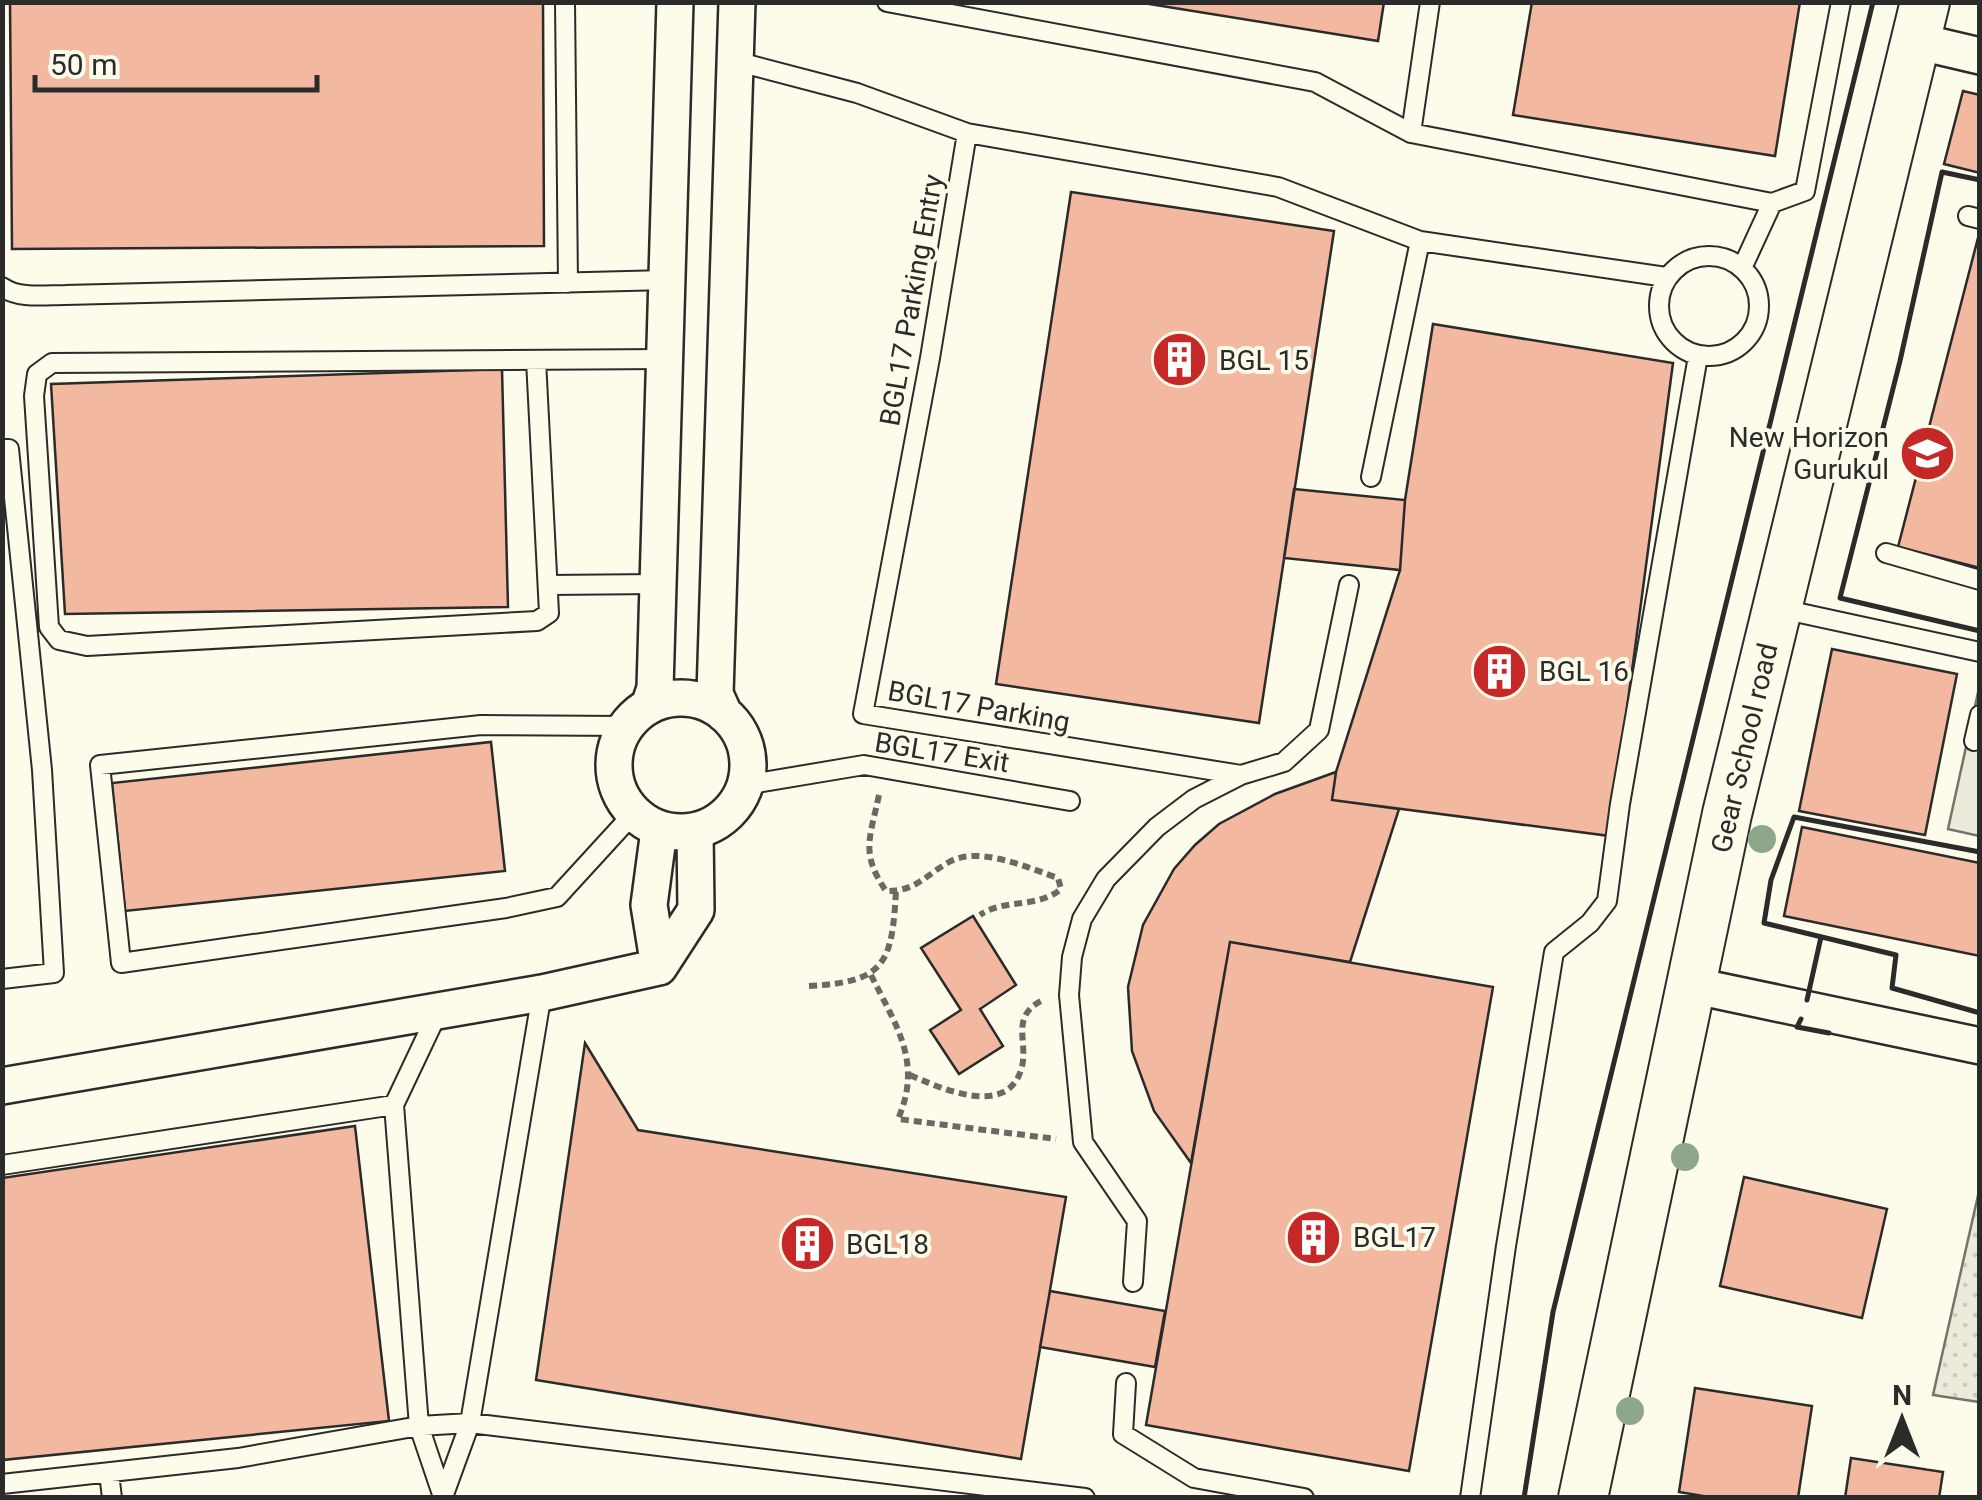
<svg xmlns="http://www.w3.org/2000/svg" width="1982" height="1500" font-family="Roboto,sans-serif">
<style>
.green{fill:url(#green-dots);stroke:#74746e;stroke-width:2.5}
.parking{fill:#eceadb;stroke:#74746e;stroke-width:2.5}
.building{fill:#f2b8a0;stroke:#2b2b2b;stroke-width:2.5}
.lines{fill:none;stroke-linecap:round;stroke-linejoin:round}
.lane-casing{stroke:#2b2b2b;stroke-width:22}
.street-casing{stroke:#2b2b2b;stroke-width:40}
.secondary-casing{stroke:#2b2b2b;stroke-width:52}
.path{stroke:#6a6964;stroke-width:6;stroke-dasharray:8 5;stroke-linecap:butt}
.lane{stroke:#fdfbea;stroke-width:18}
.street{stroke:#fdfbea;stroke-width:35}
.secondary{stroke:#fdfbea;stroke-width:48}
.wall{stroke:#2b2b2b;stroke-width:5}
.tree{fill:#8ea78a}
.labels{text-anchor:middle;stroke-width:8;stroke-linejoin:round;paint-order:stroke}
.street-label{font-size:28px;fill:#2b2b2b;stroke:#fdfbea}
.poi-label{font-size:28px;fill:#2b2b2b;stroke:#fdfbea;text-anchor:start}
</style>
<defs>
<pattern id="green-dots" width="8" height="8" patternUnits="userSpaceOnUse" patternTransform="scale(2.5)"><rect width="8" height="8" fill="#ecebdb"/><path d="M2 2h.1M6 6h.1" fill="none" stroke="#cbcabc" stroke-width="1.8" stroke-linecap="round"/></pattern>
</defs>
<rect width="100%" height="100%" fill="#fdfbea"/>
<path class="green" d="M1979 1191V1402L1933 1395Z"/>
<path class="parking" d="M1979 688V836L1948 829Z"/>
<path class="building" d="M10 2H543L544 246 12 249Z
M1137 2H1384L1378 41Z
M1532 2H1800L1775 156 1513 115Z
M1963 91 1980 95V173L1944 164Z
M1071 192 1334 231 1259 723 996 684Z
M1979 234H1980V568L1898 547Z
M1433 324 1673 363 1610 836 1332 800 1336 772 1400 570 1405 500Z
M502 369 508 607 65 614 51 384Z
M1294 489 1405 500 1400 570 1284 558Z
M1832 649 1957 674 1925 835 1799 811Z
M491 742 505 871 125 911 112 783Z
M1336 772 1332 800 1399 809 1350 962 1230 942 1191 1163 1154 1111 1132 1051 1128 987 1143 925 1174 869 1195 845 1219 824 1275 794Z
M1802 827 1980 863V956L1784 916Z
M973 916 1016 985 980 1009 1003 1046 959 1074 930 1030 961 1010 921 948Z
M1230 942 1493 987 1409 1471 1146 1425Z
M585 1043 638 1130 1066 1197 1021 1459 536 1380Z
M355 1126 389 1421 2 1460V1178Z
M1744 1177 1887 1209 1862 1318 1720 1286Z
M1050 1291 1165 1311 1155 1367 1040 1347Z
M1695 1388 1812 1406 1798 1498H1715L1679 1492Z
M1851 1458 1943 1472 1939 1498H1845Z"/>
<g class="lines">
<defs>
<path id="lane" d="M565 2 568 283
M887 2 1315 82 1411 133 1772 203 1805 191 1841 2
M735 61 857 93 967 133 930 358 863 714 1241 775 1194 799 1157 827 1106 879 1082 919 1072 957 1069 995 1083 1142 1137 1221 1133 1282
M967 133 1278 187 1420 241 1666 277
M1411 133 1430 2
M1968 216 1980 219
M1659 306a50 50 0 1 1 100 0a50 50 0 1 1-100 0Z
M1743 266 1772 203
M2 287C19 299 44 295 65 295L667 280
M536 360 549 613 537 621 87 646 59 640 49 627 34 396 37 374 52 363 664 359
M2 449H9L42 770 54 973 2 979
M1371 477 1420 241
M1886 553 1980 580
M548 585 658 584
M1777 608 1980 652
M625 726 481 725 100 765 121 963 506 908 557 897 633 814
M1974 741 1980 715
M1241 775 1284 762 1319 730 1349 585
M745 785 864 765 1070 801
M439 1010 394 1105 419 1426 443 1497
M2 1165 394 1105
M1126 1383 1123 1434 1194 1478 1304 1498
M109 1473 112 1498
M2 1484 238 1458 419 1426 470 1423 1085 1498
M443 1497 470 1423 542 993
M1470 1498 1506 1246 1554 952 1590 923 1607 901 1620 804 1698 356"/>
<path id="street" d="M1916 41 1980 56
M614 765a67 67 0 1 1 134 0a67 67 0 1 1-134 0Z
M649 706 655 688 675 2
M724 714 715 694 737 2
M659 967 649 905 659 830
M1691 985 1980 1046
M2 1086 542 993 659 967 696 910 695 831"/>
<path id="secondary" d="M1583 1498 1727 814 1925 2"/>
</defs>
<use href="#lane" class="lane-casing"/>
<use href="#street" class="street-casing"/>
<use href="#secondary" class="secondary-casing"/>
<path class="path" d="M879 795C870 838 860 853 886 891 917 891 924 876 949 862 979 845 1028 868 1058 878L1061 889C1037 909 1004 898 980 915
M871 975C896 1026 923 1062 898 1119L1056 1139
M809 986C885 982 892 964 896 891
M910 1075C940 1088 1006 1118 1021 1070 1030 1043 1008 1017 1043 1000"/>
<use href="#lane" class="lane"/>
<use href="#street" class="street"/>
<use href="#secondary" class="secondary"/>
<path class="wall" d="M1980 180 1942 172 1900 361 1840 598 1980 631
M1980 852 1794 817 1771 880 1764 923 1896 955 1892 988 1980 1013
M1807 1000 1821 937
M1801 1019 1797 1027 1829 1033
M1524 1498 1553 1312 1873 2"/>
</g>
<g class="tree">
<circle cx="1762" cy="839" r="14"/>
<circle cx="1685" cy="1157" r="14"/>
<circle cx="1630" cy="1411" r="14"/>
</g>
<defs>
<symbol id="building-disc" viewBox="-11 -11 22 22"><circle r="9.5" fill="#c62828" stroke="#fdfbea"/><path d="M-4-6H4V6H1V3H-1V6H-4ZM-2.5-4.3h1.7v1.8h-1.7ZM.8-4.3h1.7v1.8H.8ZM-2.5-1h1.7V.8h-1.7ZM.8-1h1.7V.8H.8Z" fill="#fff"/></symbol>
<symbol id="school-disc" viewBox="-11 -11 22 22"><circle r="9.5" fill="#c62828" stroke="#fdfbea"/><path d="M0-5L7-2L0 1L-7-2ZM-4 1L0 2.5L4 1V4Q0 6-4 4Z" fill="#fff"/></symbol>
</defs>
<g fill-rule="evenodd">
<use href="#building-disc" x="1148" y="328" width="63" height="63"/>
<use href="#school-disc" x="1896" y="422" width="63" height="63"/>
<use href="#building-disc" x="1468" y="640" width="63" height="63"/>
<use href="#building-disc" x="1282" y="1206" width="63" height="63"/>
<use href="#building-disc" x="776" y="1212" width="63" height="63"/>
</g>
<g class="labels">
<g class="street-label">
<text transform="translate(911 300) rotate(-80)" y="10">BGL17 Parking Entry</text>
<text transform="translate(979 706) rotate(10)" y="10">BGL17 Parking</text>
<text transform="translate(1744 748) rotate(-77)" y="10">Gear School road</text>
<text transform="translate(942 752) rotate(9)" y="10">BGL17 Exit</text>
</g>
<g class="poi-label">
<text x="1219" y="370">BGL 15</text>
<text x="1889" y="447" text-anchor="end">New Horizon<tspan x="1889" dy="32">Gurukul</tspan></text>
<text x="1539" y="681">BGL 16</text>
<text x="1353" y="1247">BGL17</text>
<text x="846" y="1254">BGL18</text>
</g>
</g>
<rect width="1982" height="1500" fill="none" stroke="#2b2b2b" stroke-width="10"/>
<g transform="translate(1902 1420)" stroke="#fdfbea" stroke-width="8" paint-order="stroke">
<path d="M0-8L18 38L0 25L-18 38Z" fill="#2b2b2b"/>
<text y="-15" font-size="28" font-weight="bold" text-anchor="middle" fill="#2b2b2b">N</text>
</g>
<path d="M35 75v15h282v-15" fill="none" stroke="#2b2b2b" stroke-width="5"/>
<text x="50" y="75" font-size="30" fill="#2b2b2b" stroke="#fdfbea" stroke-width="8" paint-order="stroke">50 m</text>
</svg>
